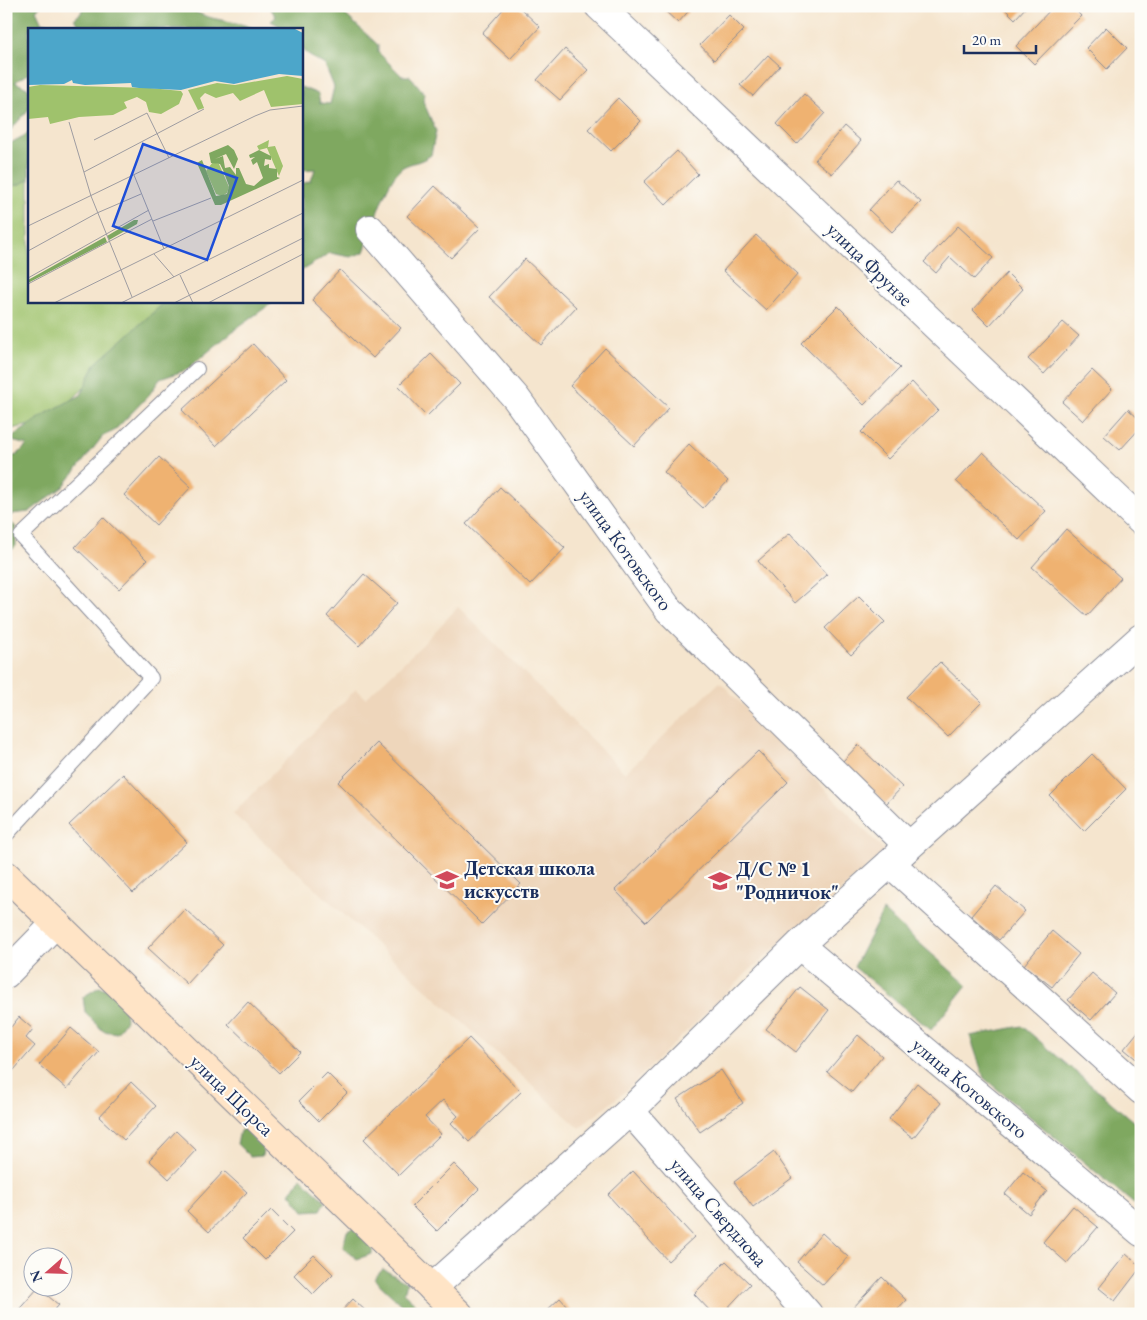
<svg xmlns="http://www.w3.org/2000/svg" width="1147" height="1320" font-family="'EB Garamond',serif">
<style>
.built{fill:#eed6bb}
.green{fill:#9fc26c;stroke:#5d7865}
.forest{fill:#7fa860;stroke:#4d6c5f}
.building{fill:#efb271}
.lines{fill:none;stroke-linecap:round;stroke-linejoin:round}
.lane-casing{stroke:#888a96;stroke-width:16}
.street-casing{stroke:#888a96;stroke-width:30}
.secondary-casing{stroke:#888a96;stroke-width:30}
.lane{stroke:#fff;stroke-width:14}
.street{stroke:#fff;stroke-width:28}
.secondary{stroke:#ffe4c6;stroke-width:28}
.labels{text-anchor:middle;stroke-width:4;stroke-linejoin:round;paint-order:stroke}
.street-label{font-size:20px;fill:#1b2f5e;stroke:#fdfcf7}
.poi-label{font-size:20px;font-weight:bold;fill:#1b2f5e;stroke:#fdfcf7;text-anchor:start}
.inset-road{fill:none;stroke:#9e9ca1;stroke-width:1}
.view{fill:#1d4ed8;fill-opacity:0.15;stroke:#1d4ed8;stroke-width:2.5}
.inset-edge{fill:none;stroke:#1b2f5e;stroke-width:2.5}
</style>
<rect width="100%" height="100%" fill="#fdfcf7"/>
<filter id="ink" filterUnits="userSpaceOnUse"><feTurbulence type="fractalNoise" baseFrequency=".02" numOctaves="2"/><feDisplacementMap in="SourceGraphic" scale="10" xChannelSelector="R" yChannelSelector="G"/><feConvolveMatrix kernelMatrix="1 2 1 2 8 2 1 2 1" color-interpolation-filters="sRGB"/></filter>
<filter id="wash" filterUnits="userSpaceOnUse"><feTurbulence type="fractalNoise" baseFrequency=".0096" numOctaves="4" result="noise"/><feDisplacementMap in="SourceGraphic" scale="20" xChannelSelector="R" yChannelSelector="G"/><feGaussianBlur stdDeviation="1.12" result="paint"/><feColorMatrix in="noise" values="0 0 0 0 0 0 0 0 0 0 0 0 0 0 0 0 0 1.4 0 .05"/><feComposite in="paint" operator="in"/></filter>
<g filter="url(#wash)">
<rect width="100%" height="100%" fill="#f5e5ce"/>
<path class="built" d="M458 607 625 773 720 682 885 851 750 970 621 1095 579 1128 233 814 356 689 366 698 421 646Z"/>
<path class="green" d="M29 170V301H174L50 421 6 430V191Z"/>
<path class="forest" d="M6 6H41L36 10 42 23 65 24 70 29H29V73L15 82 29 89V109L6 135Z
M83 6H192L191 9C209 22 234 19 255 29H83L74 19 81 13Z
M269 6H336L378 45V52L402 76H410L425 94 423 101 436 131 431 155C420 163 412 162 403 167 385 179 372 231 364 252L351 257 330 253 301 271V184L311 181 315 169 301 170V87L318 94 320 103 330 104 334 87 325 65C304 53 301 54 301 29H285L271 21 276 17Z
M29 133V179L21 184 6 188 7 145Z
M166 301H275L238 327 186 370 160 379 149 395 114 431 103 436 63 487 29 512 12 514 8 520 15 526 16 546 6 555V458L17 455 27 445 8 440 47 413 81 395 95 364Z
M883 911 967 985 931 1030 854 967Z
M99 987 114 990 124 998 126 1020 117 1033 103 1031 85 1012 83 997Z
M1022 1026 1141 1128V1210L984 1078 970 1036Z
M250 1126 264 1142 262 1156 250 1157 237 1144 240 1131Z
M301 1178 326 1201 321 1210 304 1211 290 1193Z
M355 1228 372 1238V1254L357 1259 343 1247 347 1231Z
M383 1269 407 1283 404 1293 420 1308 433 1310 435 1314H411L374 1279Z"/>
<g id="blocks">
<path class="building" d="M506 6H518L540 27 510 59 482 33Z
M666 6H693L678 23 663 9Z
M1002 6H1027L1015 19Z
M1054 6H1072L1081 16 1034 64 1016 46Z
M729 15 744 30 714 60 700 45Z
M1106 27 1127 48 1107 69 1086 48Z
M565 49 588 70 560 100 537 80Z
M768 55 780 66 753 96 740 85Z
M804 94 825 113 797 144 777 124Z
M618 98 641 121 611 151 588 129Z
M844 126 861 141 832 174 815 160Z
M677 151 698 174 666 205 644 182Z
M896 180 921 202 892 232 869 210Z
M435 186 480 228 451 258 407 216Z
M958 226 993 258 974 279 950 257 936 273 924 262Z
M756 235 798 274 766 310 723 271Z
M525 259 576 307 541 345 489 297Z
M340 270 401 328 373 358 312 300Z
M1007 273 1023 289 989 326 973 310Z
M838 306 900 368 864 405 801 343Z
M1063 322 1079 336 1044 374 1028 359Z
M253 344 286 380 216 446 182 410Z
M605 348 669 408 634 446 570 386Z
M431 354 460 384 427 416 398 386Z
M1092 370 1112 389 1083 421 1062 402Z
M912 382 938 410 888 459 861 432Z
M1128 409 1141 421V427L1120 450 1104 436Z
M689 444 728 481 703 508 664 472Z
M983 452 1046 511 1019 540 956 481Z
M159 457 191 487 156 525 124 495Z
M500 487 565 548 530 585 466 524Z
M103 517 147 560 119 589 75 547Z
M1066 529 1121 578 1087 616 1032 567Z
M790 533 827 575 795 603 758 561Z
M364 574 397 603 359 646 327 616Z
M859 596 885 622 851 655 825 628Z
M940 662 982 702 948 737 906 697Z
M377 743 521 884 482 924 338 782Z
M858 745 902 787 886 804 842 762Z
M758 751 788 782 646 922 615 890Z
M1092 754 1126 789 1084 831 1050 796Z
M123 774 187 842 133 893 69 825Z
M996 886 1025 911 999 940 971 916Z
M185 909 223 945 187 984 148 948Z
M1052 931 1079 954 1052 987 1024 965Z
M1092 973 1115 993 1091 1020 1068 1000Z
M800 987 829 1010 796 1052 766 1029Z
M248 1002 300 1052 279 1073 228 1024Z
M19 1017 33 1029 26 1038 35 1046 6 1079V1024L11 1027Z
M71 1028 99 1052 67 1089 39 1065Z
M1141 1028V1063L1124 1049Z
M858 1035 882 1056 852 1092 827 1072Z
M469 1038 521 1092 469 1142 451 1123 458 1116 443 1100 425 1117 441 1134 399 1175 364 1139Z
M721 1070 743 1103 700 1132 677 1099Z
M327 1073 347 1093 319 1121 299 1101Z
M131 1082 156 1106 124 1140 99 1117Z
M917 1083 941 1103 913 1138 889 1119Z
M176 1131 196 1150 169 1179 149 1160Z
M774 1152 792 1178 753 1207 734 1182Z
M454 1164 479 1189 437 1231 412 1206Z
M224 1171 247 1192 209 1232 187 1211Z
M633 1171 694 1237 668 1261 608 1195Z
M1023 1172 1047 1191 1029 1214 1005 1194Z
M1073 1206 1098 1227 1067 1263 1043 1242Z
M271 1210 293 1232 265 1260 243 1238Z
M822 1233 848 1257 823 1285 797 1262Z
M1126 1254 1141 1267 1115 1301 1099 1288Z
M314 1255 333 1274 313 1294 294 1275Z
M726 1261 750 1284 722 1314H713L694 1294Z
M882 1277 906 1300 893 1314H855L851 1310Z
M38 1288 59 1305 51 1314H15Z
M560 1298 574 1314H543Z
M353 1299 369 1314H339Z"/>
</g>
</g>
<g filter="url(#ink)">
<use href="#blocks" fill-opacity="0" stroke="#888a96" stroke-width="1"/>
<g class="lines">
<defs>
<path id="lane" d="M6 835 151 678 21 536 197 369"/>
<path id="street" d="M599 6 1141 521
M370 229 516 398 669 610 909 846
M890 863 1141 1090
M799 945 1141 1232
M6 974 56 923
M630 1111 808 1314
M432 1288 630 1111 799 945 1141 638"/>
<path id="secondary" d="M6 875 459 1314"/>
</defs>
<use href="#lane" class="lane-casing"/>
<use href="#street" class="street-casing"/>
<use href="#secondary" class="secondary-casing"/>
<use href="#lane" class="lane"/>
<use href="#street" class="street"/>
<use href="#secondary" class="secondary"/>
</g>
</g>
<defs>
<symbol id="school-bare" viewBox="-9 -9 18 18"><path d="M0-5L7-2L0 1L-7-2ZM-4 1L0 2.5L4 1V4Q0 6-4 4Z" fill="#d1495b" stroke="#fdfcf7" stroke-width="2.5" paint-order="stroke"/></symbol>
</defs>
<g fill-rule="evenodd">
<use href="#school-bare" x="431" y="864" width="32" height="32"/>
<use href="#school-bare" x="704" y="865" width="32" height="32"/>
</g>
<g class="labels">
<g class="street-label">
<text transform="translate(870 264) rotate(44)" y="7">улица Фрунзе</text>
<text transform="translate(626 550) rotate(54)" y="7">улица Котовского</text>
<text transform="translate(970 1088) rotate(40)" y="7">улица Котовского</text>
<text transform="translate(232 1095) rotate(44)" y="7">улица Щорса</text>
<text transform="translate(719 1212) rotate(49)" y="7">улица Свердлова</text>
</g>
<g class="poi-label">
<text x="464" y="875">Детская школа<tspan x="464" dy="23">искусств</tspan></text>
<text x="736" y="876">Д/С № 1<tspan x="736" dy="23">"Родничок"</tspan></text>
</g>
</g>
<g transform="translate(28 28)">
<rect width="275" height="275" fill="#f5e5ce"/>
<path d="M259 48 275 51V76L243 79 236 62 212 73 205 65 188 70 177 65 172 70 176 80 170 82 160 62 189 55 207 57ZM12 57 122 60 153 63 155 66 151 76 133 86 121 84 118 74 109 69 96 74 99 80 85 87 51 89 22 96 20 89 0 91V59ZM241 112 240 119 247 118 255 138 251 148 239 120 231 122 229 118ZM185 134 191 136 201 159 199 165 194 168 188 166 178 143Z" fill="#9fc26c"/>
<path d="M200 117 206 122 210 131 206 141 198 126 187 131 195 128 197 140 202 139 208 147V140H211L218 156 226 158 235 150 229 134 225 137 223 132 227 129 222 130 221 127 231 122 243 128V132L237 131 236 138 241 136V140L249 141V149L252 150 193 177H187L169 135 174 132 188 168 199 166 201 158 195 142 192 136 183 135 181 125ZM106 192H110L109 196 81 212 79 208ZM77 209 79 214 0 255V252Z" fill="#7fa860"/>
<path d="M0 0H265L275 5V48L251 46 206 56 187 53 153 62 111 60 104 59 103 55 57 57 45 55 44 52 36 56 0 57Z" fill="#4ca6ca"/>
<path class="inset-road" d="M41 94 63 168 104 269M66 112 119 85 141 130M56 144 176 81M106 147 136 221M125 193 183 170M0 198 227 88 242 82 275 78M0 223 69 185 113 166M126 226 146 249M152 247 165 275M0 250 121 182M0 256 124 191M26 275 275 152M93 275 275 185M146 275 275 210M180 275 275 226"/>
<path class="view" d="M115 116 209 150 179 232 85 198Z"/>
<rect width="275" height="275" class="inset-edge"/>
</g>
<rect width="1147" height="1320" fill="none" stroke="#fdfcf7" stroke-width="25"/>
<g transform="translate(48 1272) rotate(250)"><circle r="24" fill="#fdfcf7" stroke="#a3aaba"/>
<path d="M0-4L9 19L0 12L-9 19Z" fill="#d1495b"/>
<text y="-8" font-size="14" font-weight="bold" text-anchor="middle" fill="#1b2f5e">N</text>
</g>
<path d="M964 45v8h72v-8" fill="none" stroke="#1b2f5e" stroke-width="2.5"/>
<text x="972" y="45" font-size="15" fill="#1b2f5e" stroke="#fdfcf7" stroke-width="4" paint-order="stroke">20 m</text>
</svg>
